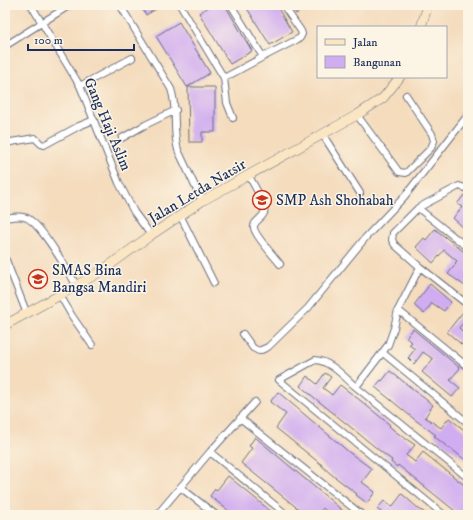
<svg xmlns="http://www.w3.org/2000/svg" width="473" height="520" font-family="'IM FELL DW Pica',serif">
<style>
.building{fill:#d0acf0}
.lines{fill:none;stroke-linecap:round;stroke-linejoin:round}
.street-casing{stroke:#676c7f;stroke-width:8}
.secondary-casing{stroke:#676c7f;stroke-width:10}
.street{stroke:#fff;stroke-width:6}
.secondary{stroke:#fbe6c4;stroke-width:9}
.labels{text-anchor:middle;stroke-width:3;stroke-linejoin:round;paint-order:stroke}
.street-label{font-size:15px;fill:#1b2f5e;stroke:#fcf5e5}
.poi-label{font-size:15px;fill:#1b2f5e;stroke:#fcf5e5;text-anchor:start}
</style>
<rect width="100%" height="100%" fill="#fcf5e5"/>
<filter id="ink" filterUnits="userSpaceOnUse"><feTurbulence type="fractalNoise" baseFrequency=".025" numOctaves="2"/><feDisplacementMap in="SourceGraphic" scale="8" xChannelSelector="R" yChannelSelector="G"/><feConvolveMatrix kernelMatrix="1 2 1 2 8 2 1 2 1" color-interpolation-filters="sRGB"/></filter>
<filter id="wash" filterUnits="userSpaceOnUse"><feTurbulence type="fractalNoise" baseFrequency=".012" numOctaves="4" result="noise"/><feDisplacementMap in="SourceGraphic" scale="16" xChannelSelector="R" yChannelSelector="G"/><feGaussianBlur stdDeviation="0.9" result="paint"/><feColorMatrix in="noise" values="0 0 0 0 0 0 0 0 0 0 0 0 0 0 0 0 0 1.4 0 .05"/><feComposite in="paint" operator="in"/></filter>
<g filter="url(#wash)">
<rect width="100%" height="100%" fill="#f4dcbd"/>
<g id="blocks">
<path class="building" d="M140 5H163L146 15Z
M212 5H225L252 51 230 64 199 13Z
M245 5H276L292 32 270 45Z
M291 5H311L296 14Z
M179 22 210 73 187 87 156 36Z
M188 87H215V132H202V142H189Z
M464 195 468 198V213L467 212 465 215 468 217V223L464 228 453 218 462 207 457 204Z
M435 229 468 255V282L465 286 448 274 456 264 455 263 457 261 444 250 433 263 416 247 424 238 426 240Z
M430 284 451 302 444 311 432 303 424 314 414 305Z
M463 312 468 317 459 328 468 336V350L447 332Z
M413 329 460 368 450 380 460 388 452 397 422 372 433 359 423 352 414 364 408 358 415 349 409 345 412 342 406 338Z
M390 371 433 405 425 417 441 428 449 418 468 433V462L450 448V449L434 436 436 435 414 419 375 387 381 380 382 381Z
M325 373 331 377 323 388 332 395 340 385 361 401 390 425 389 426 396 432 415 445 406 455 415 462 423 452 468 488V515H460L398 465 397 467 391 462 392 460 385 455 300 386 307 376 317 384Z
M278 392 350 453 372 469 362 482 375 492 367 503 356 495 357 494 331 474 322 466V465L276 428 286 414 270 402Z
M255 437 342 510 338 515H331L323 508 318 515H306L241 463 252 448 249 446Z
M228 476 256 499 275 515H234L210 496 215 489 217 490Z
M402 494 419 509 428 515H385L377 509 384 501 392 507Z"/>
</g>
</g>
<g filter="url(#ink)">
<use href="#blocks" fill-opacity="0" stroke="#676c7f" stroke-width="1"/>
<g class="lines">
<defs>
<path id="street" d="M31 5 80 86 119 183 134 212 151 235
M120 5 171 89C178 109 172 130 178 150L202 201
M180 5 224 78 227 103 233 118
M231 5 263 57
M5 46 70 5
M224 78 263 57 300 38 302 34 301 31 283 5
M80 86 132 58
M357 115 399 172 406 173 431 148 434 141 432 134 406 95
M323 135 360 193
M122 138 145 125 176 110
M5 143 35 138 41 144 44 145 79 126 94 120
M249 176C253 184 267 205 264 213 262 219 253 221 254 228 255 236 274 256 280 264
M418 208 468 248
M180 215 214 283
M5 218C12 217 20 215 27 218 42 225 67 270 77 286
M6 260 27 314
M420 267 468 305
M60 295 72 316 92 345
M398 310 468 367
M243 334 253 348 259 351 268 347 308 308 366 237 404 197 468 115
M383 353 468 423
M356 387 468 478
M240 418 362 515
M210 452 287 515
M180 487 216 515
M157 515 210 452 255 402
M444 515 279 380 315 360C331 361 344 377 356 387L388 345 394 328 398 310 420 267 395 245 392 240 393 233 418 208 459 186 468 189"/>
<path id="secondary" d="M421 27 428 5
M5 325 60 295 103 270 151 235 202 201 357 115 383 98 400 77"/>
</defs>
<use href="#street" class="street-casing"/>
<use href="#secondary" class="secondary-casing"/>
<use href="#street" class="street"/>
<use href="#secondary" class="secondary"/>
</g>
</g>
<defs>
<symbol id="school-ring" viewBox="-11 -11 22 22"><circle r="9.5" fill="#fcf5e5" stroke="#c8321e" stroke-width="1.5"/><path d="M0-5L7-2L0 1L-7-2ZM-4 1L0 2.5L4 1V4Q0 6-4 4Z" fill="#c8321e"/></symbol>
</defs>
<g fill-rule="evenodd">
<use href="#school-ring" x="251" y="189" width="22" height="22"/>
<use href="#school-ring" x="27" y="268" width="22" height="22"/>
</g>
<g class="labels">
<g class="street-label">
<text transform="translate(108 124) rotate(67)" y="5">Gang Haji Aslim</text>
<text transform="translate(197 191) rotate(-31)" y="5">Jalan Letda Natsir</text>
</g>
<g class="poi-label">
<text x="276" y="205">SMP Ash Shohabah</text>
<text x="52" y="275">SMAS Bina<tspan x="52" dy="17">Bangsa Mandiri</tspan></text>
</g>
</g>
<rect width="473" height="520" fill="none" stroke="#fcf5e5" stroke-width="20"/>
<rect x="317" y="26" width="130" height="52" fill="#fcf5e5" stroke="#a2a6af"/>
<rect x="325" y="39" width="20" height="6" fill="#fbe6c4" stroke="#a2a6af"/>
<text x="353" y="46" font-size="12" fill="#1b2f5e">Jalan</text>
<rect x="325" y="56" width="20" height="12" fill="#d0acf0" stroke="#a2a6af"/>
<text x="353" y="66" font-size="12" fill="#1b2f5e">Bangunan</text>
<path d="M28 44v6h106v-6" fill="none" stroke="#1b2f5e" stroke-width="2"/>
<text x="34" y="44" font-size="12" fill="#1b2f5e" stroke="#fcf5e5" stroke-width="3" paint-order="stroke">100 m</text>
</svg>
